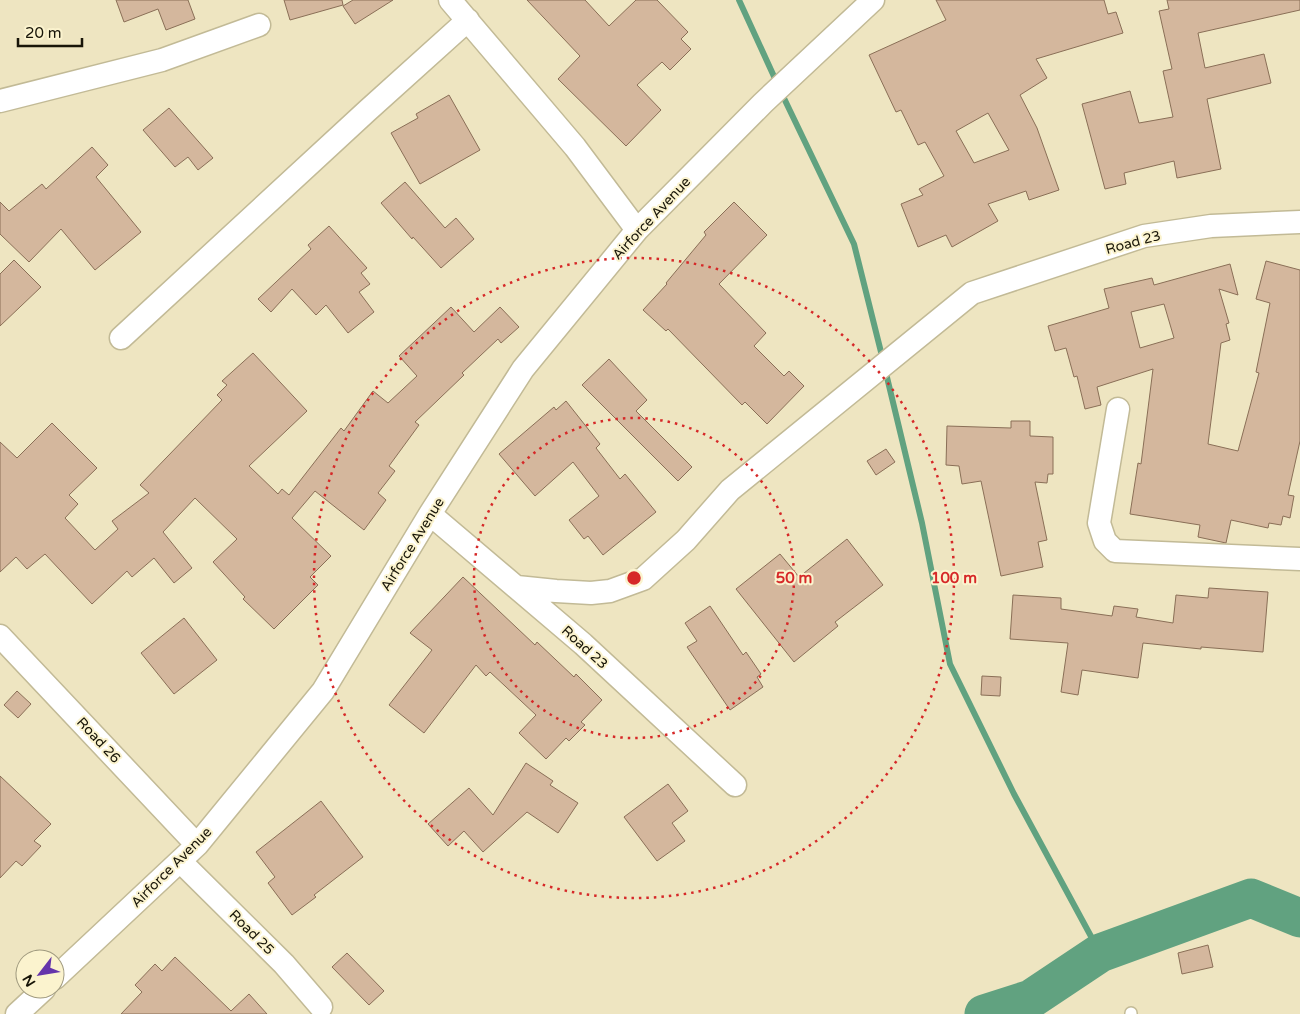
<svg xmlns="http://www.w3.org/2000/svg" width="1300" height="1014" font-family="'Varela Round',sans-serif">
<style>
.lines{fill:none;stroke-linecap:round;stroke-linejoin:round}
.stream{stroke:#61a280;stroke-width:6}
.river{stroke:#61a280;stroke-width:39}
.building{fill:#d4b79d;stroke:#8a6f57;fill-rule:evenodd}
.lane-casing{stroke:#c2ba96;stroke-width:14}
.street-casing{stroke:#c2ba96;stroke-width:25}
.lane{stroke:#fff;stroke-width:11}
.street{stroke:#fff;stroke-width:22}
.ring{fill:none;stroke:#d62828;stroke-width:2.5;stroke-dasharray:2.5 5}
.labels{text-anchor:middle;stroke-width:4;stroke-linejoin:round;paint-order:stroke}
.street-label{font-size:14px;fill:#181508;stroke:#fbf3ce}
.centre{fill:#d62828;stroke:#fbf3ce;stroke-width:2.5}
.ring-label{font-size:15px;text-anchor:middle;font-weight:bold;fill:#d62828;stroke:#fbf3ce;stroke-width:4;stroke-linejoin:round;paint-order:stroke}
</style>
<rect width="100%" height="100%" fill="#eee5c1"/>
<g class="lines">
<path class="stream" d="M739 0 777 83
M781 92 854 244 883 360
M885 369 922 523 950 664 1014 794 1100 953"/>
<path class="river" d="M984 1014 1031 999 1100 953 1251 898 1300 918"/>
</g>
<path class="building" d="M116 0H188L195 19 166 30 158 9 124 22Z
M284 0H342L343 5 290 20Z
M353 0H393L355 24 343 6Z
M527 0H585L609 26 636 0H657L688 32 681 39 691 49 670 70 662 62 637 85 661 110 626 146 558 79 580 56Z
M936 0H1104L1108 14 1116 12 1123 33 1036 59 1047 78 1020 95 1037 128 1059 190 1029 200 1026 191 988 204 998 221 952 247 946 235 918 247 901 204 923 195 919 189 944 176 925 142 918 145 901 110 896 112 869 55 946 20ZM988 113 1009 150 974 163 956 131Z
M1167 0H1300V10L1198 33 1205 68 1264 54 1271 83 1207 99 1221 169 1177 178 1174 161 1124 173 1126 184 1105 189 1082 104 1130 91 1139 123 1173 117 1163 71 1172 69 1159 11 1169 9Z
M449 95 480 150 420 184 391 133 418 118 416 114Z
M169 108 213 158 198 170 188 157 175 167 143 130Z
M92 147 108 165 96 177 141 232 95 270 61 229 29 262 0 234V202L9 211 42 184 46 189Z
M405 182 445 228 456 218 474 239 441 268 413 237 412 239 381 203Z
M734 202 767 235 719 284 766 333 754 346 784 376 789 371 804 386 767 424 745 402 742 405 668 329 666 331 643 310 667 284 666 283 706 235 704 232Z
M329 226 367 268 361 273 370 284 359 292 374 312 348 333 326 305 316 315 292 289 271 312 258 299 311 249 308 245Z
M14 260 41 287 0 326V274Z
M1266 261 1300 270V441L1288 495 1294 496 1290 518 1283 516 1281 525 1269 523 1268 528 1231 520 1226 543 1198 537 1200 525 1130 514 1138 463 1141 464 1153 369 1097 387 1101 405 1085 409 1077 376 1074 377 1066 348 1055 351 1048 326 1109 308 1104 289 1152 278 1154 285 1230 264 1238 295 1219 289 1229 323 1226 324 1230 340 1221 343 1208 444 1238 451 1259 373 1256 372 1270 303 1256 299ZM1164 304 1174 338 1140 348 1131 312Z
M451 307 474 332 500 307 519 327 501 343 498 339 462 373 464 375 415 422 419 425 389 466 395 471 378 493 386 500 364 530 315 491 292 518 331 556 310 577 318 585 274 629 243 599 245 597 213 562 237 539 195 498 163 532 192 568 174 583 154 558 132 577 127 571 92 604 45 554 27 569 16 557 0 572V442L17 458 52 423 97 468 69 495 78 504 65 518 95 550 118 529 112 521 149 493 140 485 222 400 217 395 227 385 222 381 253 353 307 411 249 466 278 494 282 489 289 495 341 428 344 431 373 391 388 403 417 376 399 356Z
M609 359 647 400 636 411 692 467 678 481 582 385Z
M566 401 600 444 596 448 620 479 625 474 656 512 603 555 588 536 584 539 569 520 599 496 573 462 535 496 499 454 554 407 556 410Z
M1011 421H1030V436L1053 437V474H1048L1047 483 1035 482 1047 540 1038 542 1043 567 1001 576 981 481 962 484 959 466 946 465 947 426 1011 428Z
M886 449 895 462 876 475 867 461Z
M847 539 883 585 835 622 838 626 794 662 736 589 780 554 799 577Z
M463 577 535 645 537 642 574 677 576 674 602 700 581 722 585 725 569 741 566 738 546 759 519 733 536 715 490 672 486 676 476 665 424 733 389 705 432 650 410 633Z
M1209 588 1268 592 1263 652 1201 647V649L1143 643 1138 678 1082 670 1078 695 1061 692 1068 643 1010 639 1013 595 1061 598V609L1112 616 1114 606 1138 609 1136 617 1173 623 1176 595 1208 598Z
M710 606 743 655 746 652 761 674 757 677 763 687 730 710 687 647 697 641 685 623Z
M184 618 217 660 174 694 141 653Z
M982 676 1001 677 1000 696 981 695Z
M17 691 31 704 18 718 4 705Z
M526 763 553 781 550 785 578 803 558 833 527 812 483 852 464 831 448 846 428 824 469 788 493 815Z
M0 776 51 824 34 841 41 846 22 866 16 861 0 878Z
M668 784 688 811 672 823 685 841 657 861 624 817Z
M321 801 363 857 314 895 316 897 292 915 268 883 275 877 256 852Z
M1208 945 1213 967 1182 974 1178 953Z
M347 953 384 991 369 1005 332 967Z
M175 957 231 1011 249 994 267 1014H121L142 992 135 985 155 964 162 971Z"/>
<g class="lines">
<defs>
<path id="lane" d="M1131 1013V1014"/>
<path id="street" d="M450 0 575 147 637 230
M0 101 162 60 259 25
M121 338 367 111 468 20
M1118 409 1099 523 1105 541 1115 551 1300 559
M430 514 583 644 735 785
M517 587 556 591 591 593 610 591 643 579 686 540 730 490 972 293 1144 236 1211 226 1300 222
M0 636 197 845
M180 861 284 964 321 1007
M55 978 197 845 323 691 430 514 523 369 637 230 763 103 873 0
M17 1014 44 989"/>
</defs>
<use href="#lane" class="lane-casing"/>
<use href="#street" class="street-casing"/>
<use href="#lane" class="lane"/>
<use href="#street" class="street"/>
</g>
<g class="ring">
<circle cx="634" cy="578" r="160"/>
<circle cx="634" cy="578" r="320"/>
</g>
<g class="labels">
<g class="street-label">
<text transform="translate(651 218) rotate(-47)" y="5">Airforce Avenue</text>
<text transform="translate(1133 242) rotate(-15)" y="5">Road 23</text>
<text transform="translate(412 544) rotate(-58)" y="5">Airforce Avenue</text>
<text transform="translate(585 647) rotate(42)" y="5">Road 23</text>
<text transform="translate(99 740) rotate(47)" y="5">Road 26</text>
<text transform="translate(171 867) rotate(-45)" y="5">Airforce Avenue</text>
<text transform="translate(252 932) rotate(45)" y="5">Road 25</text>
</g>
</g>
<circle cx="634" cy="578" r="8" class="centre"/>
<g class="ring-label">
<text x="794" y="583">50 m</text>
<text x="954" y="583">100 m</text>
</g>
<g transform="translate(40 974) rotate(239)"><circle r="24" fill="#fbf3ce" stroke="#a09a7f"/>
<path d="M0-4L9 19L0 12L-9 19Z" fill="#6534ab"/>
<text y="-8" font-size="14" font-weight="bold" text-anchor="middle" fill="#181508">N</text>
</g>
<path d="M18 38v8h64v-8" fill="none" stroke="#181508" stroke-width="2.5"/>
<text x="25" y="38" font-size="15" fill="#181508" stroke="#fbf3ce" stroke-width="4" paint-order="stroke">20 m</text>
</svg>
